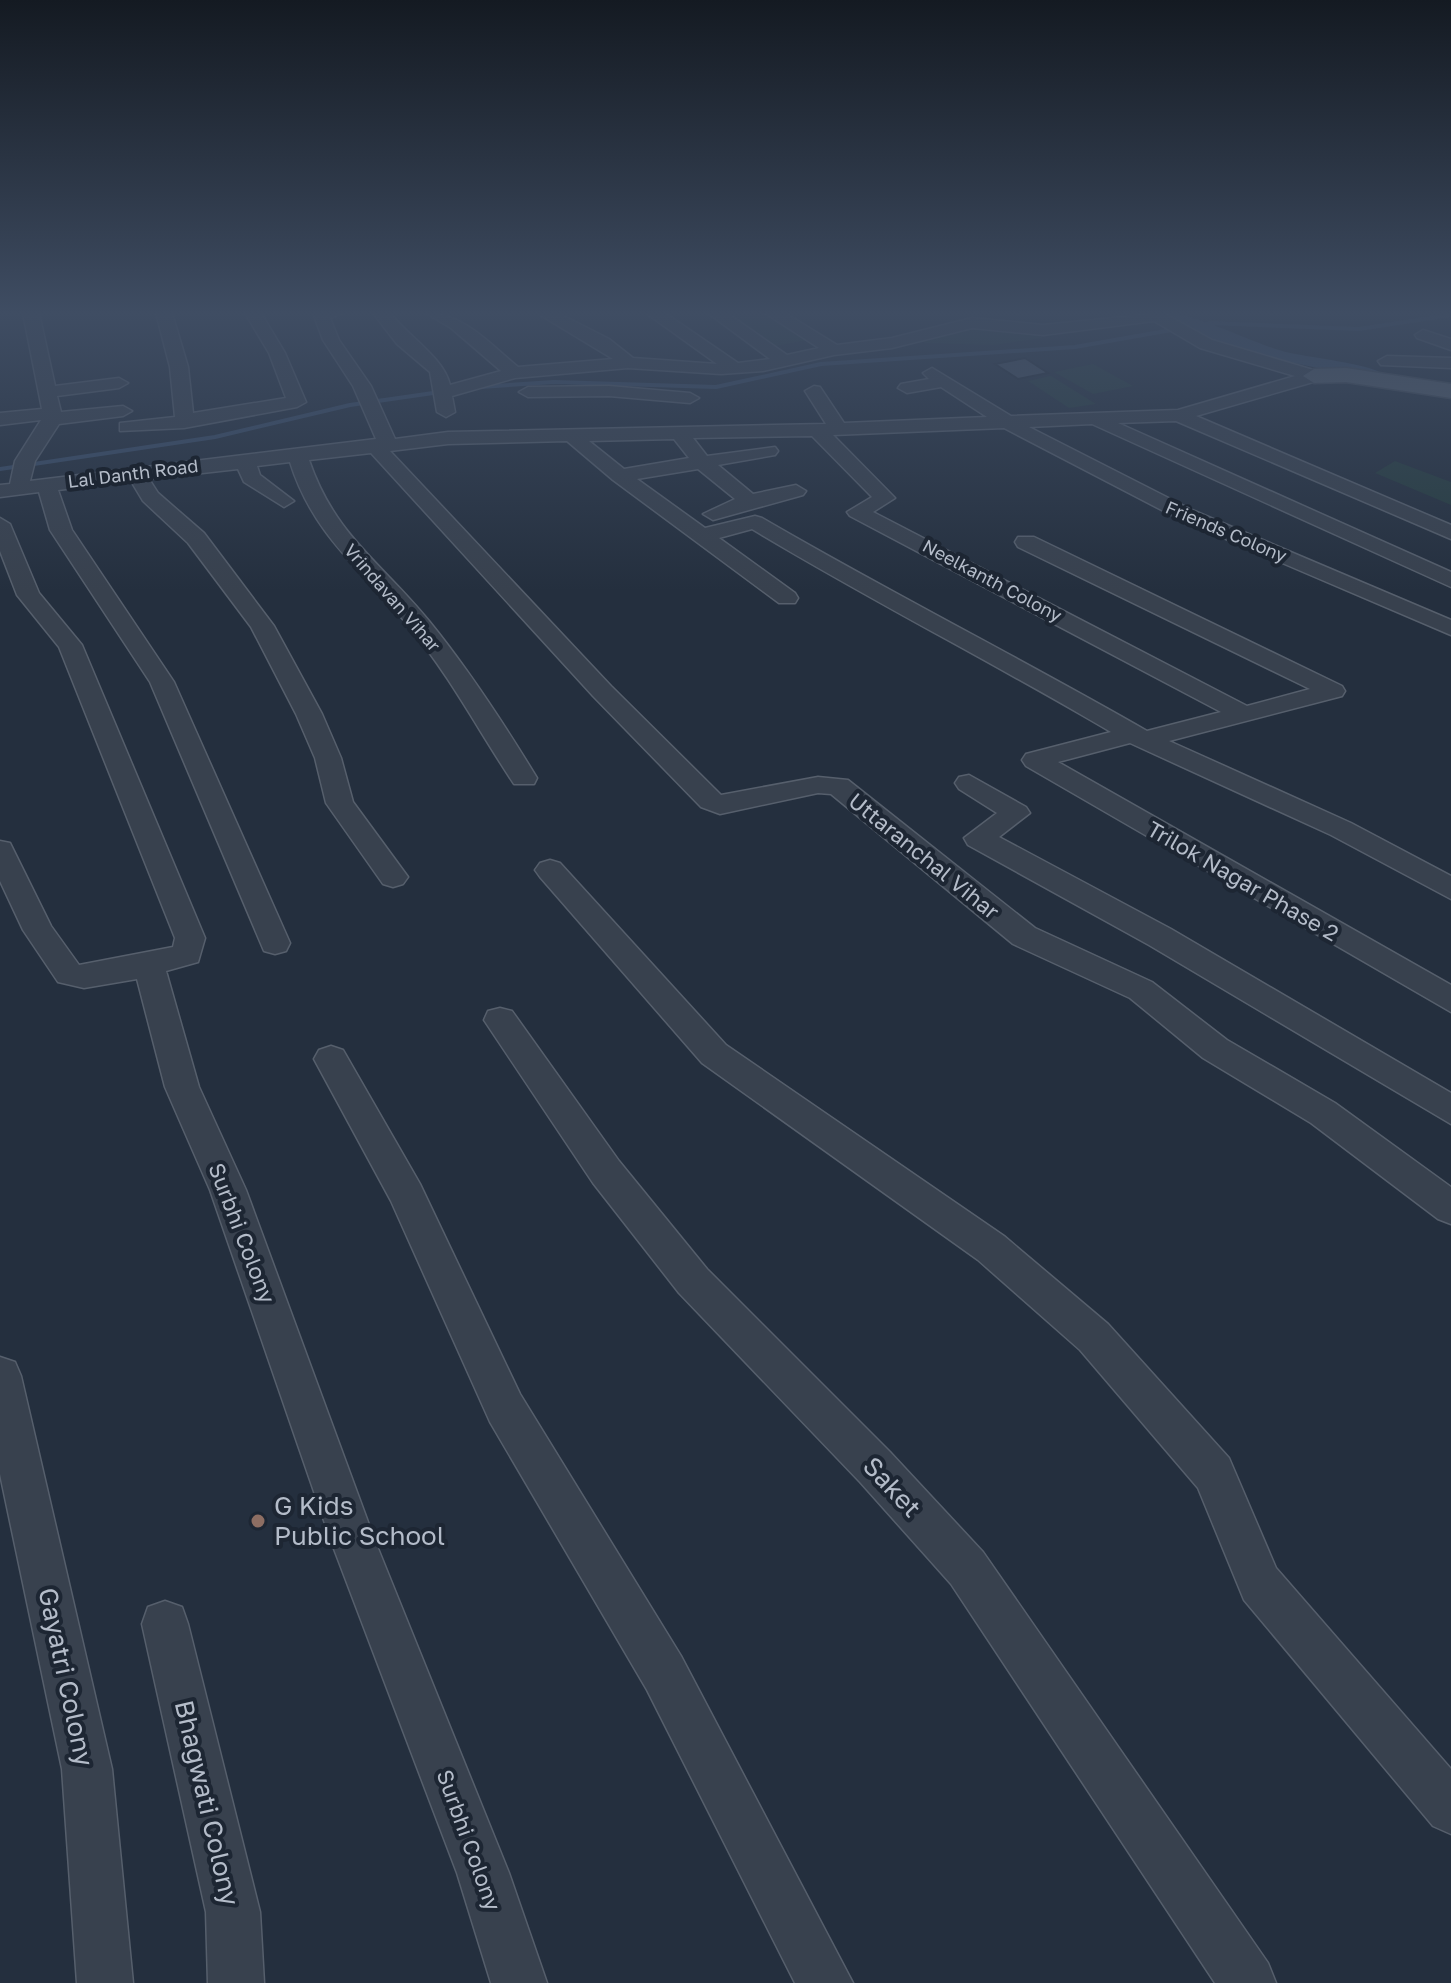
<svg xmlns="http://www.w3.org/2000/svg" width="1451" height="1983" font-family="'Golos Text',sans-serif">
<style>
.green{fill:#263c3f}
.lines{fill:none;stroke-linecap:round;stroke-linejoin:round}
.stream{stroke:#394c67;stroke-width:4}
.canal{fill:#394c67;fill-rule:evenodd}
.building{fill:#455162;stroke:#1f2835;stroke-width:2}
.minor-casing{stroke:#565f6c;stroke-width:3}
.major-casing{stroke:#414a57;stroke-width:3}
.minor{fill:#38414e;fill-rule:evenodd}
.major{fill:#56606e;fill-rule:evenodd}
.education-dot{fill:#8d6e63;stroke:#1d2633;stroke-width:3}
.labels{text-anchor:middle;stroke-width:8;stroke-linejoin:round;paint-order:stroke}
.far-street-label{font-size:18px;fill:#b4bcc9;stroke:#1d2633}
.street-label{font-size:22px;fill:#b4bcc9;stroke:#1d2633}
.near-street-label{font-size:26px;fill:#b4bcc9;stroke:#1d2633}
.near-poi-label{font-size:26px;fill:#b4bcc9;stroke:#1d2633;text-anchor:start}
</style>
<rect width="100%" height="100%" fill="#242f3e"/>
<path class="green" d="M746 313H768L812 339 771 347 726 317Z
M969 325 1036 332 1042 338 994 345 926 343 917 338Z
M1093 364 1133 386 1093 394 1054 372Z
M1050 376H1051L1096 404 1069 408 1028 381Z
M1395 461 1451 482V505L1375 473Z"/>
<g class="lines">
<path class="stream" d="M480 387 554 382 716 387 821 364 1075 347 1211 323 1359 329 1451 315
M0 469 215 437 350 405 440 392"/>
<path class="canal" d="M1167 313C1196 313 1251 343 1286 352 1306 357 1371 364 1383 374L1376 378C1319 369 1211 351 1167 313Z"/>
</g>
<path class="building" d="M1025 358 1048 373 1018 379 995 364Z"/>
<g class="lines">
<defs>
<path id="minor" d="M23 313H39L55 386 119 378 128 383 119 388 57 396 61 412 123 406 132 411 123 416 59 424 35 461 30 481 376 439 353 386 323 340 313 313H342L330 318 339 340 371 386 395 439 448 432 826 424 805 391 814 386 820 387 844 423 987 417 941 387 907 393 898 388 901 384 929 379 923 373 932 368 1011 416 1178 410 1295 376 1200 348 1154 321 1043 335 972 328 892 348 834 355 763 371 721 374 628 368 515 378 452 396 455 412 446 417 437 412 430 372 397 344 373 313H390C408 336 444 358 450 385L501 371 451 328 426 313C464 313 490 344 518 367L613 359 537 313H558L609 339 633 358 717 364 646 313H665L738 363 770 359 708 313H727L787 355 819 348 765 313H785L837 345 892 338 972 318 1043 325 1163 313 1212 340 1320 372V380L1196 416 1451 525V539L1176 421 1118 423 1451 572V587L1092 424 1029 427 1192 510 1451 620V635L1177 518 1004 428 833 435 895 498 873 512 1247 706 1310 689 1018 547 1015 542 1018 537H1034L1342 686 1345 691 1342 696 1169 741 1351 823 1451 876V899L1331 835 1130 743 1058 762 1451 985V1012L1026 766 1022 760 1026 754 1111 732C992 662 870 600 752 529L719 538 795 593 798 598 795 603H779L613 480 567 441 448 444 390 451 611 686 721 795 818 777 848 780 1035 928 1152 982 1227 1040 1335 1103 1451 1187V1224L1438 1219 1311 1123 1203 1058 1130 998 1013 944 831 794 818 793 720 814 701 807 593 696 371 453 309 460C335 536 381 562 429 621 469 670 504 724 537 778L534 784H514C480 733 451 678 412 630 364 571 314 538 290 462L257 466 260 475 294 501 284 507 244 482 238 469 149 479 158 493 204 533 274 626 322 714 341 758 353 802 408 877 403 884 393 887 383 884 326 803 315 758 296 714 251 627 188 543 143 501 131 481 58 490 72 530 174 682 290 943 286 951 275 954 264 951 150 682 50 530 39 492 0 497V485L10 484 15 461 41 420 0 425V413L42 409ZM812 436 872 497 847 512 850 516 1221 712 1147 731C1020 658 889 592 762 518L755 516 705 528 637 479 698 469 735 499 703 514 713 520 803 495 806 491 796 485 753 494 718 465 775 455 778 451 775 447 707 456 693 438ZM674 439 689 458 624 469 589 441Z
M156 313H172L188 367 193 413 286 398 269 353 245 313H261L285 353 306 402 297 407 184 428 120 431V423L175 417 170 367Z
M1423 330 1451 339V350L1417 338 1415 335Z
M1387 356 1451 358V368L1381 365 1378 361Z
M609 386 690 393 699 398 690 403 609 396 528 397 519 392 528 387Z
M0 518 10 524 39 593 82 645 205 938 198 962 166 971 199 1087 246 1190 375 1541 509 1873 547 1983H491L457 1873 331 1541 210 1190 165 1087 137 979 84 988 58 982 23 930 0 881V841L10 843 51 926 79 965 173 947 175 938 59 647 17 595 0 551Z
M969 775 1026 807 1030 813 999 837 1171 929 1451 1093V1124L1149 945 968 845 964 838 997 813 959 789 955 783 959 777Z
M550 860 560 863 726 1045 1004 1236 1108 1324 1229 1458 1276 1568 1451 1769V1834L1433 1826 1244 1600 1198 1488 1080 1350 978 1260 702 1063 540 877 535 870 540 863Z
M500 1008 512 1011 619 1161 707 1269 890 1452 983 1552 1268 1963 1276 1983H1215L951 1584 860 1482 679 1293 593 1183 484 1020 488 1011Z
M331 1046 343 1050 420 1184 520 1394 681 1656 853 1983H795L647 1690 490 1422 391 1201 314 1059 319 1050Z
M0 1357 15 1362 21 1376 112 1769 133 1983H77L62 1769 0 1474Z
M165 1601 182 1607 188 1624 260 1912 264 1983H208L206 1912 142 1624 148 1607Z"/>
<path id="major" d="M1346 368 1451 384V398L1346 382 1314 383 1303 376 1314 369Z"/>
</defs>
<use href="#minor" class="minor-casing"/>
<use href="#major" class="major-casing"/>
<use href="#minor" class="minor"/>
<use href="#major" class="major"/>
</g>
<linearGradient id="sky" x2="0" y2="1"><stop stop-color="#141a22"/><stop offset="0.53" stop-color="#3f4d63"/><stop offset="1" stop-color="#3f4d63" stop-opacity="0"/></linearGradient>
<rect width="1451" height="591" fill="url(#sky)"/>
<circle class="education-dot" cx="258" cy="1521" r="8"/>
<g class="labels">
<g class="far-street-label">
<text transform="translate(133 474) rotate(-7)" y="6">Lal Danth Road</text>
<text transform="translate(1226 532) rotate(23)" y="6">Friends Colony</text>
<text transform="translate(992 581) rotate(28)" y="6">Neelkanth Colony</text>
<text transform="translate(392 598) rotate(49)" y="6">Vrindavan Vihar</text>
</g>
<g class="street-label">
<text transform="translate(924 856) rotate(39)" y="8">Uttaranchal Vihar</text>
<text transform="translate(1243 881) rotate(30)" y="8">Trilok Nagar Phase 2</text>
<text transform="translate(242 1233) rotate(69)" y="8">Surbhi Colony</text>
<text transform="translate(469 1840) rotate(70)" y="8">Surbhi Colony</text>
</g>
<g class="near-street-label">
<text transform="translate(892 1487) rotate(47)" y="9">Saket</text>
<text transform="translate(66 1677) rotate(78)" y="9">Gayatri Colony</text>
<text transform="translate(207 1803) rotate(77)" y="9">Bhagwati Colony</text>
</g>
<g class="near-poi-label">
<text x="274" y="1515">G Kids<tspan x="274" dy="30">Public School</tspan></text>
</g>
</g>
</svg>
